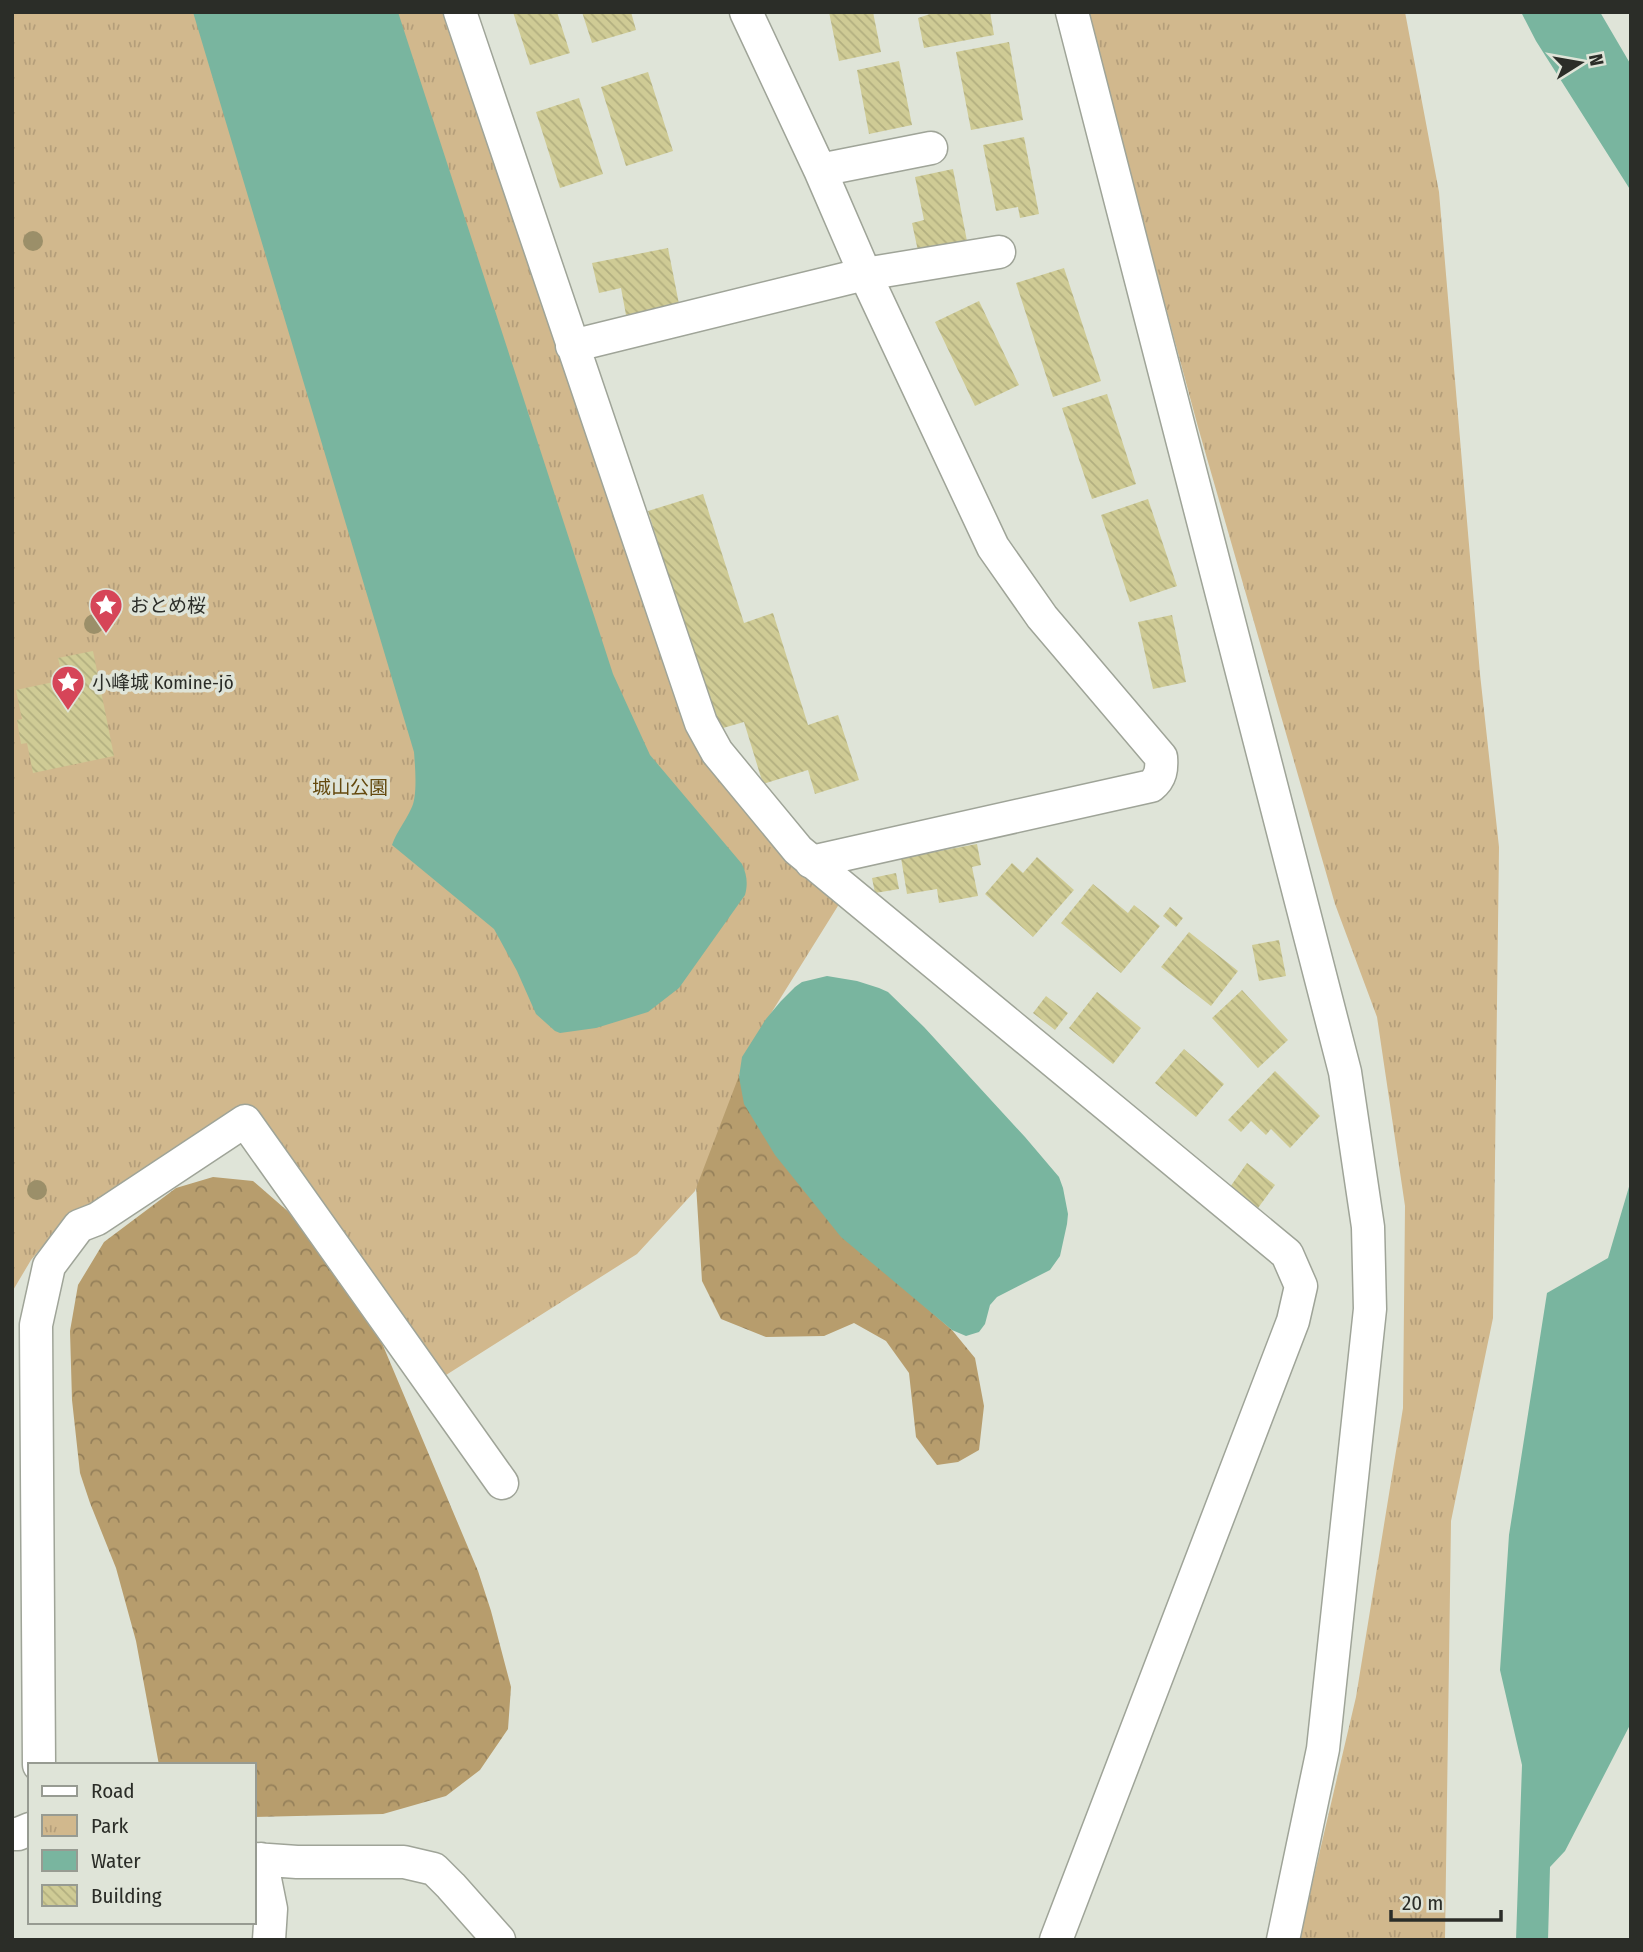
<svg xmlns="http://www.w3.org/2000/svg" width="1643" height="1952" font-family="'Fira Sans Condensed','Noto Sans JP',sans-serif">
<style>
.forest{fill:url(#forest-crowns)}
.park{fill:url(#park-tufts)}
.water{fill:#79b59f}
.building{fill:url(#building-back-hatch)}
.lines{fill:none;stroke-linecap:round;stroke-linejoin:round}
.minor-casing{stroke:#9fa498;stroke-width:35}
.minor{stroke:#fff;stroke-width:32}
.tree{fill:#9b8f69}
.labels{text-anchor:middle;stroke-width:7;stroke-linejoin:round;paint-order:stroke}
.poi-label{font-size:19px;fill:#2b2d28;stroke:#dfe4d8;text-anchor:start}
.park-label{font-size:19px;fill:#64490e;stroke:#dfe4d8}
</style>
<defs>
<pattern id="forest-crowns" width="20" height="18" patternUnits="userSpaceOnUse" patternTransform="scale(1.75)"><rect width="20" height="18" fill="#b79d6d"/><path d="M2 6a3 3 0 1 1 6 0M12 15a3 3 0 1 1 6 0" fill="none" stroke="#95805a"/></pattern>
<pattern id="park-tufts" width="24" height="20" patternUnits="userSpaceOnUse" patternTransform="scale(1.75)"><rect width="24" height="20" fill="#d1b88d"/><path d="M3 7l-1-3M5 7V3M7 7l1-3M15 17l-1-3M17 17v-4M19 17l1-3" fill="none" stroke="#b49e7a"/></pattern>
<pattern id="building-back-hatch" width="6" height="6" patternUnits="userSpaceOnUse" patternTransform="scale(1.75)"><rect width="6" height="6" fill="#cfcb95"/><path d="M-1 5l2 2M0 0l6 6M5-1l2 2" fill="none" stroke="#b2af80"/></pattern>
</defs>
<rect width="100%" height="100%" fill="#dfe4d8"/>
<path class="forest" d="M685 1007 914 1297 952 1330 975 1358 984 1406 979 1450 958 1462 937 1465 916 1437 909 1373 886 1341 854 1323 824 1336 766 1337 721 1319 702 1281Z
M213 1177 253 1181 291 1214 379 1336 478 1571 491 1611 511 1687 508 1729 480 1770 446 1796 383 1814 254 1817V1765H159L136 1641 116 1568 90 1503 80 1473 72 1400 70 1331 78 1285 104 1242 176 1188Z"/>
<path class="park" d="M12 12H447L678 702 841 901 750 1047 695 1191 637 1254 435 1382 244 1109 101 1206 51 1236 31 1260 12 1292Z
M1086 12H1405L1439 192 1480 674 1499 847 1493 1318 1451 1521 1445 1940H1299L1356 1697 1403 1408 1405 1206 1377 1017 1335 904 1198 427Z"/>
<path class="water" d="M193 12H398L613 674 650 755 742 864C747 875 748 884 745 895L679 988 648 1012 596 1028 560 1033 555 1031 536 1014 517 971 494 929 392 845C397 831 405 822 411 809 418 797 415 766 414 752Z
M1521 12H1600L1631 65V191L1536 41Z
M827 976 857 981 879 988 888 992 924 1027 1025 1137 1059 1177 1063 1188 1068 1214 1067 1224 1060 1256 1050 1270 997 1297 990 1305 985 1324 979 1332 966 1336 952 1330 841 1237 775 1155 744 1104 739 1077 742 1057 766 1019 781 1001 795 987 802 982Z
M1631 1180V1723L1565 1851 1550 1867 1548 1940H1516L1522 1765 1500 1670 1509 1535 1547 1293 1608 1258Z"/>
<path class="building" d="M513 12H557L570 53 530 65Z
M582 12H631L636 30 592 43Z
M829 12H873L881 52 839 61Z
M936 12H990L994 35 924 48 918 18Z
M1009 42 1023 120 971 130 956 52Z
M899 61 912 125 869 134 857 70Z
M648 72 673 151 626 166 601 87Z
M579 98 603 174 560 188 536 112Z
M1024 137 1039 214 1020 218 1018 207 996 211 983 145Z
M953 169 967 241 918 251 912 223 924 220 915 177Z
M668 248 679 304 626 315 621 288 599 293 592 263Z
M1064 268 1101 381 1053 397 1016 283Z
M979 301 1019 385 975 406 935 322Z
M1107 394 1136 484 1092 499 1062 408Z
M703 494 744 623 773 613 808 725 838 715 859 780 815 794 808 770 763 784 744 722 716 730 648 511Z
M1148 499 1177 586 1130 602 1101 515Z
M1172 615 1186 682 1153 689 1138 622Z
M93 651 114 756 33 773 27 743 21 744 17 720 22 719 16 690 63 680 58 658Z
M977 844 981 865 972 867 978 896 939 903 937 889 907 894 901 858Z
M1037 857 1074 890 1033 937 985 894 1012 863 1023 873Z
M896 873 899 889 875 893 872 878Z
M1093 884 1128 913 1134 905 1160 926 1121 973 1061 923Z
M1170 907 1183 918 1176 927 1163 916Z
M1189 932 1238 971 1211 1006 1161 967Z
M1279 940 1286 976 1259 981 1252 945Z
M1242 990 1288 1040 1258 1068 1212 1018Z
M1097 992 1141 1028 1113 1064 1069 1028Z
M1046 996 1068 1013 1055 1030 1033 1013Z
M1184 1049 1224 1084 1196 1117 1155 1083Z
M1275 1071 1320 1116 1290 1148 1271 1129 1266 1135 1251 1121 1241 1132 1228 1120Z
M1247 1163 1275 1185 1258 1208 1230 1187Z"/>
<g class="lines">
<defs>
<path id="minor" d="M460 12 701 723 717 752 798 850 1287 1254 1301 1286 1293 1321 1056 1940
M746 12 820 170 865 274 993 547 1042 617 1161 757C1162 769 1161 778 1151 786L811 862
M1072 12 1345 1072 1368 1227 1370 1309 1323 1749 1283 1940
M820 170 931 148
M572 346 865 274 999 252
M39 1765 36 1325 49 1266 79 1226 97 1219 245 1121 502 1483
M12 1834H18L30 1829
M254 1859 297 1862H404L434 1869 451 1886 499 1940
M261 1859 271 1909 269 1940"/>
</defs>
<use href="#minor" class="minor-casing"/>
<use href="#minor" class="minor"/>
</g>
<g class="tree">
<circle cx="33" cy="241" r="10"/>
<circle cx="94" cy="624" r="10"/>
<circle cx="37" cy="1190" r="10"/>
</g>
<defs>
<symbol id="sight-pin" viewBox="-11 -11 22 30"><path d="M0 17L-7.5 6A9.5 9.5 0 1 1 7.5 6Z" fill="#d64558" stroke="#dfe4d8"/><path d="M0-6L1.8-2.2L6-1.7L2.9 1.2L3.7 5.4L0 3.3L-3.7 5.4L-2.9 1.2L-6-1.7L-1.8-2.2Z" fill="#fff"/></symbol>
</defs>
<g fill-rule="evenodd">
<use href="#sight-pin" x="87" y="586" width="38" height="52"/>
<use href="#sight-pin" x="49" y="663" width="38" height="52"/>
</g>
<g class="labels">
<g class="poi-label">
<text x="130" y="612">おとめ桜</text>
<text x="92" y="689">小峰城 Komine-jō</text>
</g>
<g class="park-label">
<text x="350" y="794">城山公園</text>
</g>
</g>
<rect width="1643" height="1952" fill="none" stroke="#2b2d28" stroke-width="28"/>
<rect x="28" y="1763" width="228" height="161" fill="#dfe4d8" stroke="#979b92" stroke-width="2"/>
<rect x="42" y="1786" width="35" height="10" fill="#ffffff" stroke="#979b92" stroke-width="2"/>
<text x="91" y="1798" font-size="21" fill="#2b2d28">Road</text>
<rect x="42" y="1815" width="35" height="21" fill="url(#park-tufts)" stroke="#979b92" stroke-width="2"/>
<text x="91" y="1833" font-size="21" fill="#2b2d28">Park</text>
<rect x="42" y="1850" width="35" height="21" fill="#79b59f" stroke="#979b92" stroke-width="2"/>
<text x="91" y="1868" font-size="21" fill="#2b2d28">Water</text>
<rect x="42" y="1885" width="35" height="21" fill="url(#building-back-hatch)" stroke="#979b92" stroke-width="2"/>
<text x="91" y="1903" font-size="21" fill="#2b2d28">Building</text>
<g transform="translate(1580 63) rotate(79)" stroke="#dfe4d8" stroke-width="5" paint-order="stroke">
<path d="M0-5L12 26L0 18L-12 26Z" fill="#2b2d28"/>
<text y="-10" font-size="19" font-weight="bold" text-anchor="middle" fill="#2b2d28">N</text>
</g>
<path d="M1391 1910v10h110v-10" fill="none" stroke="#2b2d28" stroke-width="3.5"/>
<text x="1402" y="1910" font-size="21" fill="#2b2d28" stroke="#dfe4d8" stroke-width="5" paint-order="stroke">20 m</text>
</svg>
